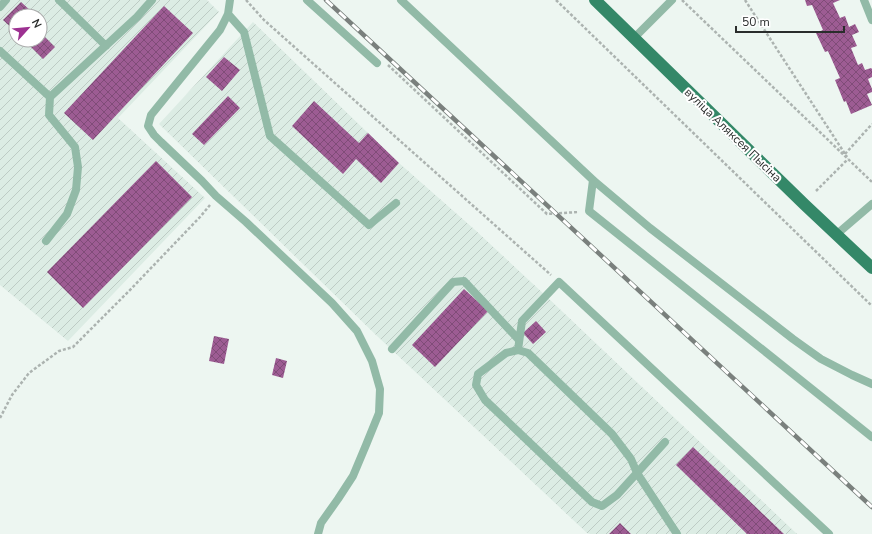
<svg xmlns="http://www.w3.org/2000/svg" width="872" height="534" font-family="'Nunito Sans',sans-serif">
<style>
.industrial{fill:url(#industrial-furrows);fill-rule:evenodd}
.building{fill:url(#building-cross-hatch)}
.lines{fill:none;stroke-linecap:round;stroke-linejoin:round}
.path{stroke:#acb3b0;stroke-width:2.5;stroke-dasharray:3 2;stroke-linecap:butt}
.lane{stroke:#92baa7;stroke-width:8}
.primary{stroke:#348868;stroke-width:12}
.rail-casing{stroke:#7a807d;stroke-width:4.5}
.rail{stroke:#fff;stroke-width:3;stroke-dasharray:9;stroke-linecap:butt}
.labels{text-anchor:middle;stroke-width:4;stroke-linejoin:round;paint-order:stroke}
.street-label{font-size:12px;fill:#2a2d2c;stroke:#fff}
</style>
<defs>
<pattern id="industrial-furrows" width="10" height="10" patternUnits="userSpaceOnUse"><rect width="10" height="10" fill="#dcece4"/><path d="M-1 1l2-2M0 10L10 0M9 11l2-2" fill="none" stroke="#bdcbc4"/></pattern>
<pattern id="building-cross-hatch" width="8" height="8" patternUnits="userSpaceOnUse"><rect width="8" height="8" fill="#9d5c93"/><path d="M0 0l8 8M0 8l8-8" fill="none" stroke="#804c78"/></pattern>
</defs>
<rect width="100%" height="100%" fill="#edf6f1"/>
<path class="industrial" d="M0 0H207L219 12 118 118 205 198 68 341 0 285ZM16 16H40V40H16Z
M253 22 399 163 474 229 546 296 797 534H590L587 533 376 335 159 124Z"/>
<path class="building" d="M805 0H840L833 3 840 18 845 16 849 27 855 24 859 32 852 35 857 46 851 48 858 65 862 63 865 70 871 68 872 69V77L868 79 872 89V92L867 94 872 105 851 114 846 101 844 102 835 80 840 78 828 51 825 52 816 33 823 30 812 5 807 6Z
M21 2 32 12 28 16H16V32L3 20Z
M164 6 193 33 93 140 64 113Z
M40 32 55 47 43 59 24 40H40Z
M224 57 240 70 222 91 206 77Z
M228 96 240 108 204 145 192 134Z
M314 101 359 143 368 133 399 163 381 183 356 159 343 174 292 126Z
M156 161 192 197 83 308 47 272Z
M464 289 488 311 435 367 412 345Z
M536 321 546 332 533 344 523 333Z
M214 336 229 339 224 364 209 361Z
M276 358 287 361 283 378 272 375Z
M693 447 784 534H747L676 465Z
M620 523 631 534H609Z"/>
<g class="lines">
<path class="path" d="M246 0 264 20 551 275
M556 0 872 306
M682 0 872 182
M745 0 847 157
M388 65 547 214 579 212
M845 154 872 124
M816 191 848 159
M0 418 12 395 29 373 59 351 73 347 129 291 200 217 210 205"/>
<path class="lane" d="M59 0 106 46
M230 0 228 14 220 30 151 115 148 126 154 135 161 142 202 181 216 196 246 222 332 303 357 331 372 361 380 389 379 413 366 445 353 476 338 499 321 523 318 534
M307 0 377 63
M401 0 593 180 650 228 793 339 821 359 852 375 872 384
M864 0 872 20
M0 7 6 0
M228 14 244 32 270 136 369 225 396 203
M634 38 672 0
M0 51 50 97 49 115 75 147 78 167 76 190 67 214 46 241
M50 97 137 17 152 0
M593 180 589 211 872 437
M837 234 872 204
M392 349 453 282 464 281 519 340
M518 350 522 321 559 282 829 534
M665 442 617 495 602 506 592 502 485 400 476 385 478 374 506 353 518 350 528 353 612 434 631 459 637 473 677 534"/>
<path class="primary" d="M595 0 805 205 872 268"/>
<defs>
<path id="rail" d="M326 0 872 507"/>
</defs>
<use href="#rail" class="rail-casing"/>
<use href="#rail" class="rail"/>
</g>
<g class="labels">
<g class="street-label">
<text transform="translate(733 135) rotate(44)" y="4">вуліца Аляксея Пысіна</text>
</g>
</g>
<g transform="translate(28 28) rotate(63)"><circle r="19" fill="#ffffff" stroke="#aaabab"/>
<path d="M0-3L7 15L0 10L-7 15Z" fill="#9d3191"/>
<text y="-6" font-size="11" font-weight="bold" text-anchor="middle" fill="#2a2d2c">N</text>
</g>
<path d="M736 26v6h108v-6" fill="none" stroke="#2a2d2c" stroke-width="2"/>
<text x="742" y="26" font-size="12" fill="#2a2d2c" stroke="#ffffff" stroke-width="3" paint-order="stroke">50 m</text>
</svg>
